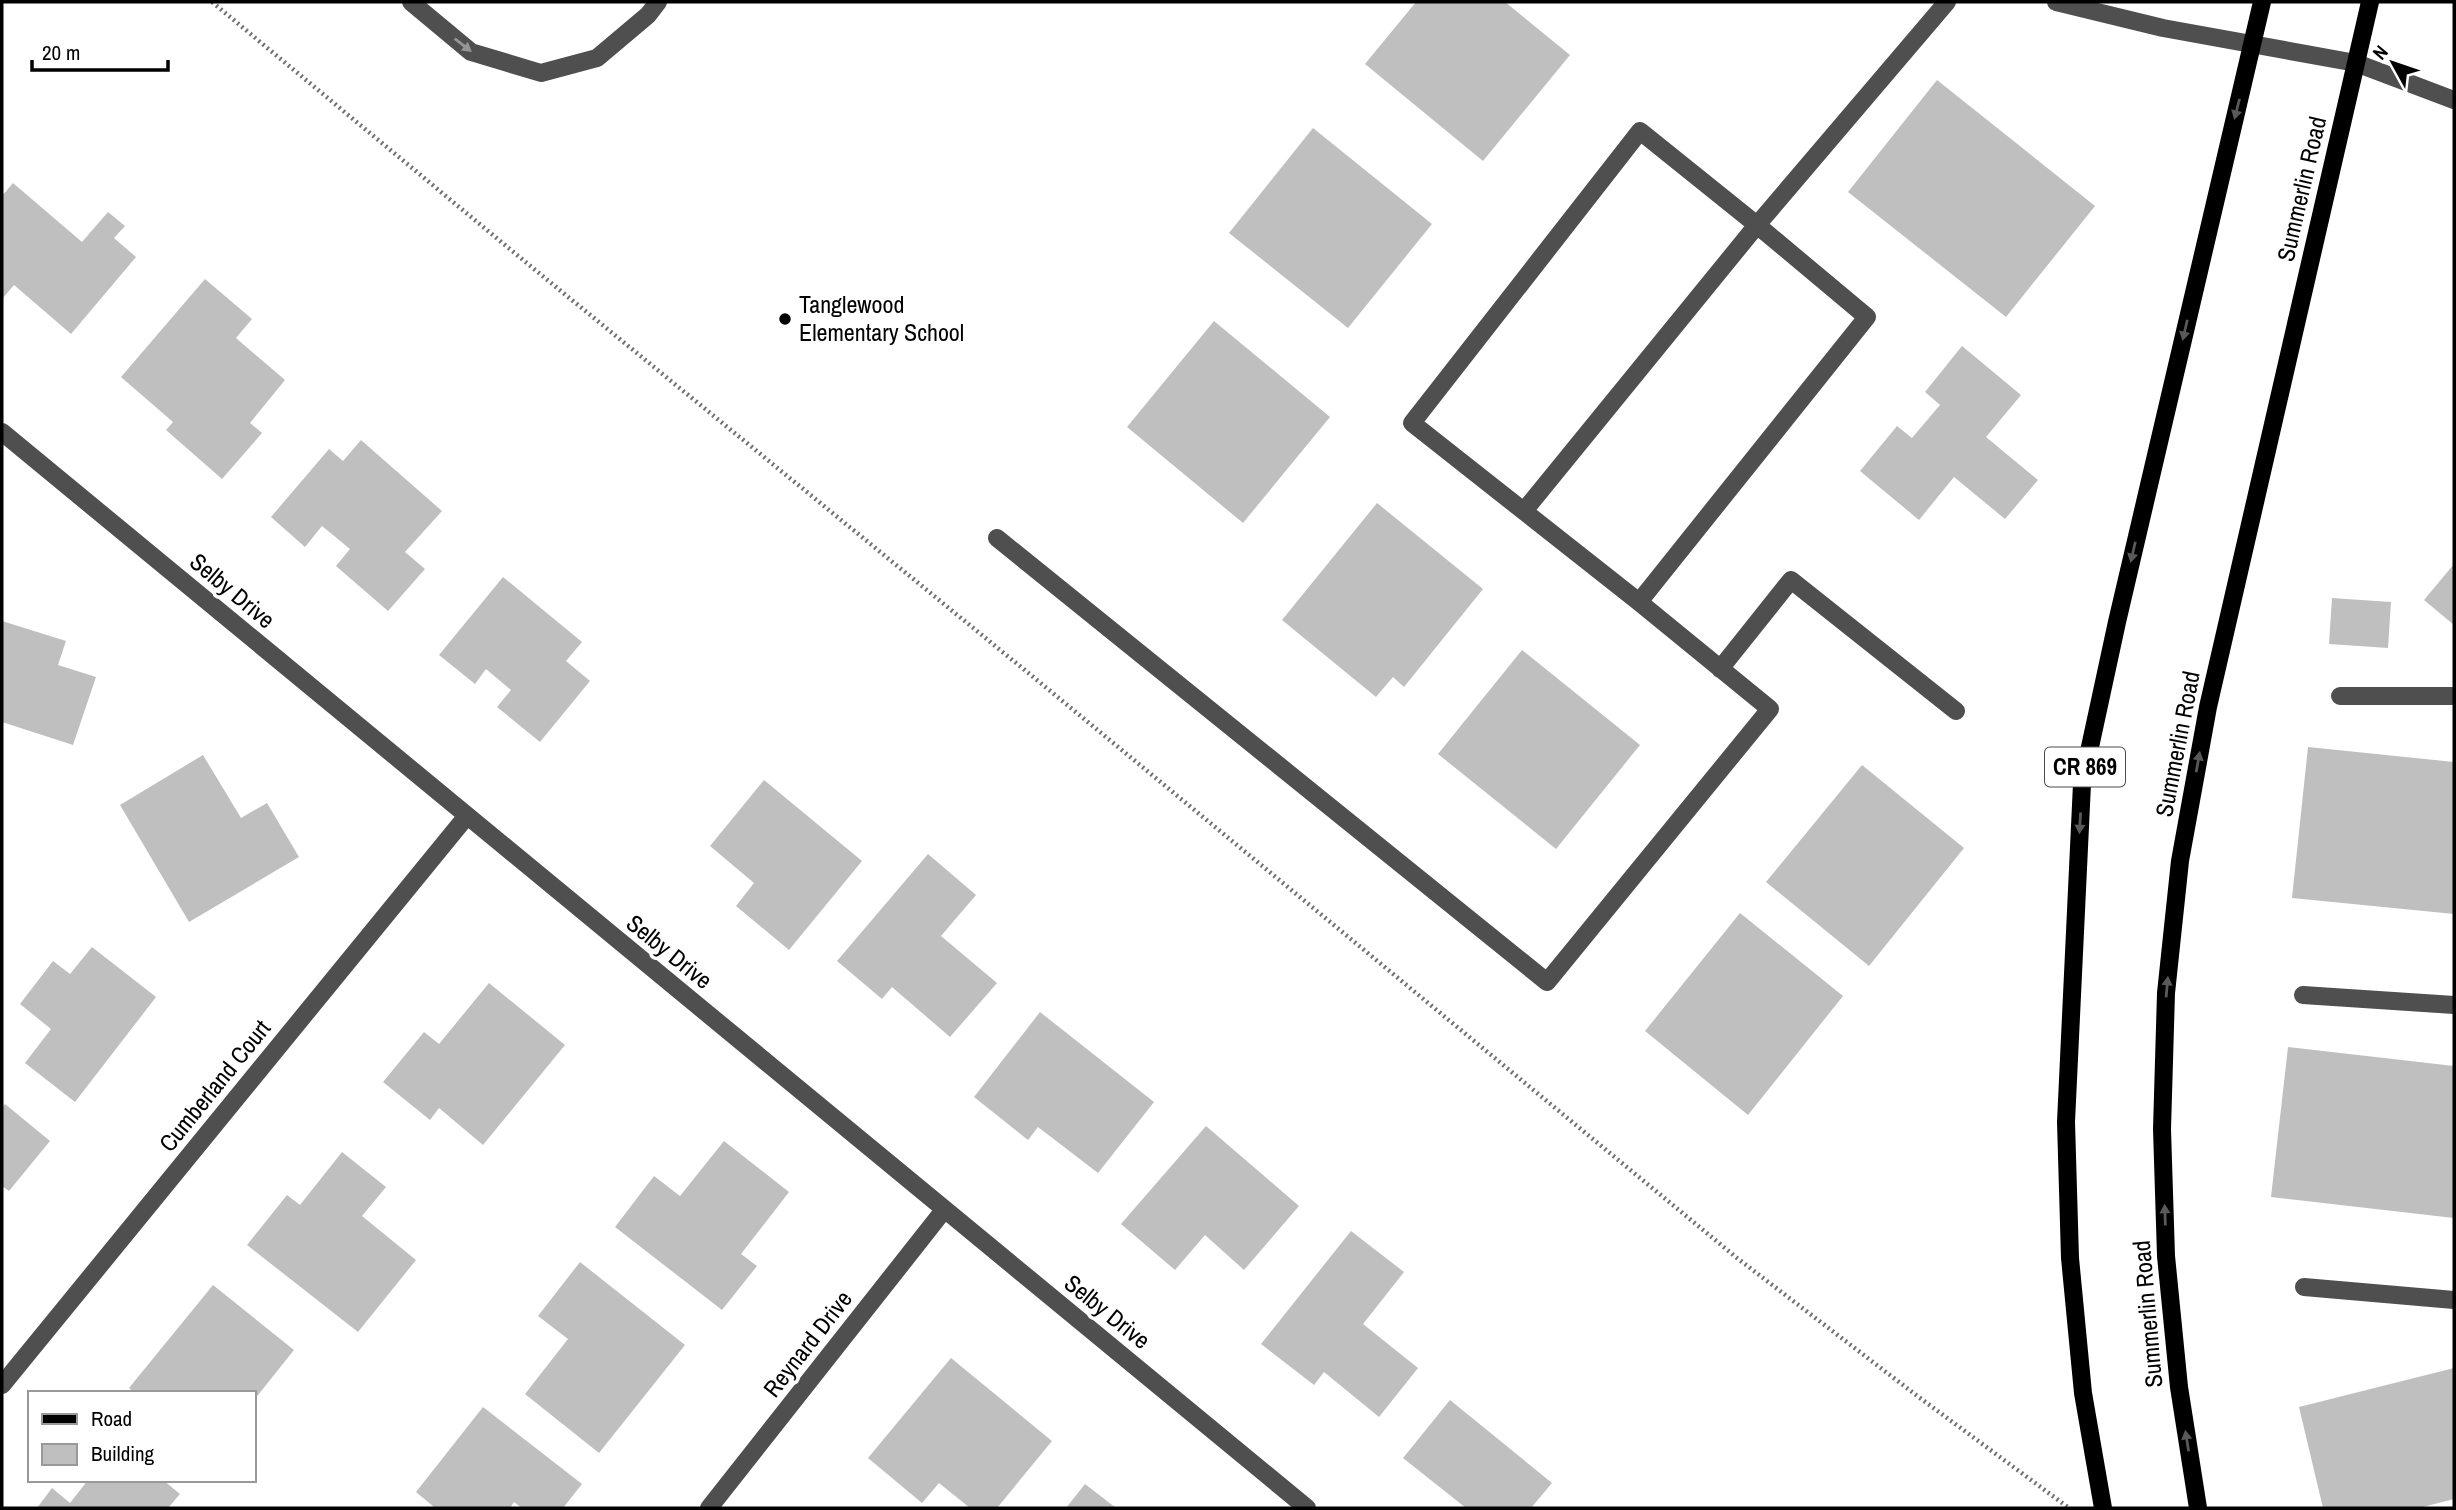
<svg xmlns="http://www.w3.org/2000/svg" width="2456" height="1510" font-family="'Archivo Narrow',sans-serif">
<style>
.building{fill:#bfbfbf}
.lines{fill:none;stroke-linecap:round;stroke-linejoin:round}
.path{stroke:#717171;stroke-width:4.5;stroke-dasharray:2 3.5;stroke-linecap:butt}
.minor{stroke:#4f4f4f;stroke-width:18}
.major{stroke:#000;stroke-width:18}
.oneway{fill:#959595}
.oneway2{fill:#595959}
.poi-dot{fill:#000;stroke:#fff;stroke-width:2.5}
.labels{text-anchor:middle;stroke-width:7;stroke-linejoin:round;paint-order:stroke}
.shield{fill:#fff;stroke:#4c4c4c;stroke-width:2}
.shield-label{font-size:23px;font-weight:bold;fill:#000}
.street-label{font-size:24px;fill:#000;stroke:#fff}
.poi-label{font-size:24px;fill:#000;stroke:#fff;text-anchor:start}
</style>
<rect width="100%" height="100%" fill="#fff"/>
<path class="building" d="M1416 2H1505L1570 55 1483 161 1365 64Z
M1937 80 2095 206 2006 317 1848 192Z
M1313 128 1432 224 1348 328 1229 233Z
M13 183 82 242 108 212 125 226 114 238 136 257 71 334 14 285 3 298 2 296V196Z
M205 279 252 319 236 338 285 380 250 423 262 433 222 479 166 430 173 422 121 377Z
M1214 321 1330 417 1243 523 1127 427Z
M1962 346 2021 395 1986 437 2038 480 2005 519 1954 477 1919 520 1860 471 1897 426 1912 438 1940 405 1925 392Z
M361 440 442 511 405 552 425 569 388 611 336 566 350 549 322 526 305 547 271 517 329 449 343 461Z
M1377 503 1483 589 1404 687 1393 677 1376 697 1282 620Z
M2454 564V625L2424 600Z
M503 577 582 642 566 661 590 681 540 742 497 707 511 690 486 669 475 684 439 655Z
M2332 598 2391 602 2388 648 2329 644Z
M2 621 66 641 58 665 96 677 73 745 2 722Z
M1522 650 1640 745 1556 849 1438 754Z
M2308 747 2454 762V914L2292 898Z
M203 755 241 818 267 803 299 857 189 922 120 805Z
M1862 765 1964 848 1869 966 1766 882Z
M764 780 862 861 789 950 736 906 754 883 710 846Z
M928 854 976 895 941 936 997 983 950 1037 892 987 882 999 837 961Z
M1740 913 1843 996 1748 1115 1645 1031Z
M92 947 156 997 75 1102 25 1063 51 1029 20 1004 53 961 70 974Z
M489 983 565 1045 483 1145 439 1108 430 1120 383 1082 424 1032 439 1044Z
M1040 1012 1154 1102 1098 1173 1038 1127 1028 1140 974 1097Z
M2288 1047 2454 1066V1218L2271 1197Z
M5 1104 50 1141 9 1191 2 1186V1108Z
M1206 1126 1299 1206 1244 1270 1205 1235 1175 1270 1121 1224Z
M724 1141 789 1192 741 1254 757 1266 722 1310 615 1227 654 1176 680 1196Z
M342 1152 386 1187 362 1216 416 1260 358 1332 247 1245 287 1195 300 1205Z
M1351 1231 1404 1272 1363 1324 1418 1368 1379 1417 1324 1372 1314 1385 1261 1344Z
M580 1262 685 1345 599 1453 525 1394 568 1339 538 1316Z
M213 1285 294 1350 254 1400V1393H135L129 1388Z
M951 1358 1052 1441 997 1508H970L939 1483 922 1503 868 1458Z
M2454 1368V1499L2419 1508H2323L2299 1407Z
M1450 1400 1552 1483 1531 1508H1466L1403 1458Z
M483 1407 582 1484 563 1508H522L514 1502 510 1508H433L434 1507 416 1492Z
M88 1480H163L180 1494 168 1508H37L52 1488 70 1503Z
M1085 1484 1116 1508H1066Z"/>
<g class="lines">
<path class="path" d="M212 2 523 260 1054 694 1737 1258 1916 1395 2069 1508"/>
<path class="minor" d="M411 2 471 52 541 73 597 58 648 15 658 2
M2056 2 2163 28 2356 63 2454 100
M2 432 1307 1508
M1524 511 1757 225 1867 317 1639 602
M997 538 1547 982 1770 709 1639 602 1412 423 1640 131 1757 225 1947 2
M1720 669 1791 580 1956 711
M2340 696H2454
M2303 995 2454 1005
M2304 1287 2454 1300
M2 1385 466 817
M709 1508 944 1210"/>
<path class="major" d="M2103 1508 2083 1393 2070 1258 2066 1122 2082 784 2117 622 2262 2
M2198 1508 2179 1387 2166 1256 2162 1129 2166 993 2180 861 2208 707 2370 2"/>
</g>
<defs><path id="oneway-solid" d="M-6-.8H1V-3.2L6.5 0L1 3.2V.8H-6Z" transform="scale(1.75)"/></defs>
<use class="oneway" href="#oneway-solid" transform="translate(463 45) rotate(38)"/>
<g class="oneway2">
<use href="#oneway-solid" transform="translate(2237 109) rotate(104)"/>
<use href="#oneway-solid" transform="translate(2185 330) rotate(103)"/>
<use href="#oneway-solid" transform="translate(2133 552) rotate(103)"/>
<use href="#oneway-solid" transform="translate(2198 762) rotate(-80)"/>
<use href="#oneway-solid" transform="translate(2080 823) rotate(93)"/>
<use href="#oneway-solid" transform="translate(2167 987) rotate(-85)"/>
<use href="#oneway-solid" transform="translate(2165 1215) rotate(-92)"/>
<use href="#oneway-solid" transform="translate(2187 1441) rotate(-99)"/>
</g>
<circle class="poi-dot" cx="785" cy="319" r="7"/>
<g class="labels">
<rect class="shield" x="2045" y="747.5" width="80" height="39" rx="5"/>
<g class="shield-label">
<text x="2085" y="775">CR 869</text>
</g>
<g class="street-label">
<text transform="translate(2302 189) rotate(-77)" y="8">Summerlin Road</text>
<text transform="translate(232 591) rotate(40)" y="8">Selby Drive</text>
<text transform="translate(2178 744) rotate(-79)" y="8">Summerlin Road</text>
<text transform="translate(669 952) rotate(39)" y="8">Selby Drive</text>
<text transform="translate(215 1086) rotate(-51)" y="8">Cumberland Court</text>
<text transform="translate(1107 1312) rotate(39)" y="8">Selby Drive</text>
<text transform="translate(2148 1314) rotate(-95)" y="8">Summerlin Road</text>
<text transform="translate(808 1344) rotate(-52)" y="8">Reynard Drive</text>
</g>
<g class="poi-label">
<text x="799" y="313">Tanglewood<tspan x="799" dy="28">Elementary School</tspan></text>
</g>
</g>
<rect width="2456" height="1510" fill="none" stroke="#000000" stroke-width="7"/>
<rect x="28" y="1391" width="228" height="91" fill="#ffffff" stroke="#999999" stroke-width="2"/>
<rect x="42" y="1414" width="35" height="10" fill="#000000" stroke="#999999" stroke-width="2"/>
<text x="91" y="1426" font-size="21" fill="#000000">Road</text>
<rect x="42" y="1444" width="35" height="21" fill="#bfbfbf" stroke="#999999" stroke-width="2"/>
<text x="91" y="1461" font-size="21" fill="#000000">Building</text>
<g transform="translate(2393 63) rotate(310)" stroke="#ffffff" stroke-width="5" paint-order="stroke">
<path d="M0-5L12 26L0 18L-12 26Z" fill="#000000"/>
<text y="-10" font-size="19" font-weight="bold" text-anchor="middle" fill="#000000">N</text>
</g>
<path d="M32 60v10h136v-10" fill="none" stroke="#000000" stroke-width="3.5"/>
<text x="42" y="60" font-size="21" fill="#000000" stroke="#ffffff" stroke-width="5" paint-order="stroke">20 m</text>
</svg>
